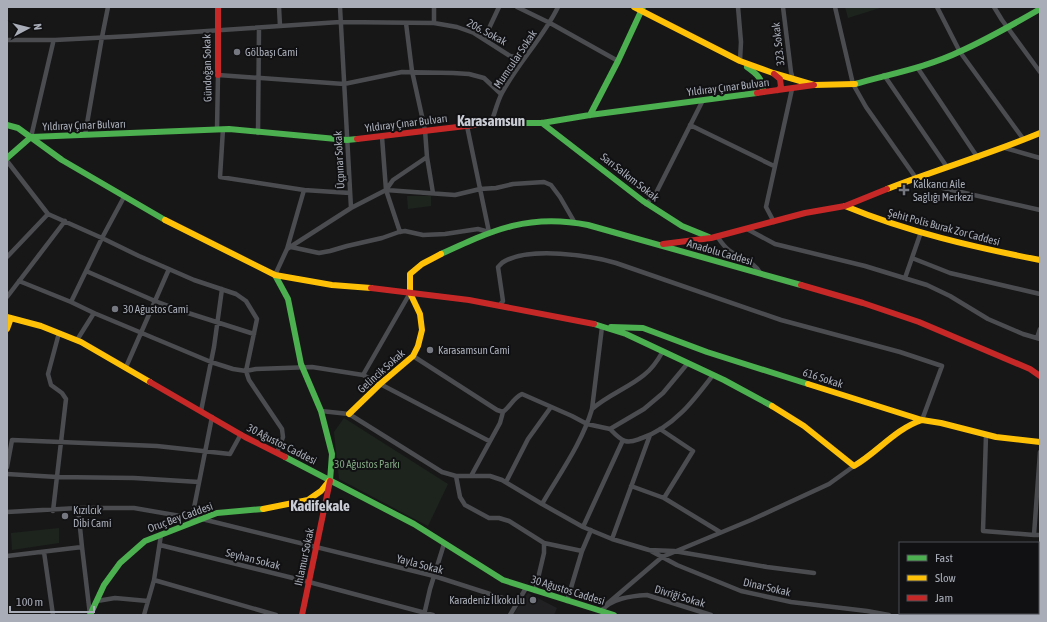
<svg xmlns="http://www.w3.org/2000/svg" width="1047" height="622" font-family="'Asap Condensed',sans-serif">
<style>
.built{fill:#212123}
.green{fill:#1d241e}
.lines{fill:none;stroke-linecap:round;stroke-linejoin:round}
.street{stroke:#4b4c50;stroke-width:4.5}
.fast{stroke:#4caf50;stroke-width:6}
.slow{stroke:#ffc107;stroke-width:6}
.jam{stroke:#c62828;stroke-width:6}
.poi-dot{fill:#757880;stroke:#111113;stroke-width:1.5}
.labels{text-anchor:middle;stroke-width:4;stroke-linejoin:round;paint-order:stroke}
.street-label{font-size:11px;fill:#a8adb8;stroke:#111113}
.poi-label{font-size:11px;fill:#a8adb8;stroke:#111113;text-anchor:start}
.park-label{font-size:11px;fill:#7fa381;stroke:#111113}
.district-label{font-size:15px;font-weight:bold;fill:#c9ccd4;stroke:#111113}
</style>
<rect width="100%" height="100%" fill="#171717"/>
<path class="built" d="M528 593 557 608 554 615H513Z"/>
<path class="green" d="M845 7H883L848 18Z
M407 196H431V206L408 209Z
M344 418 448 484 428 526 339 479 334 432Z
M59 528V543L12 550 11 533Z"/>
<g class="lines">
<path class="street" d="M279 7 280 26
M434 7V23L457 27 474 33 510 56 524 59
M517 7 550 23 618 61
M738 7 741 42 740 61
M783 7 791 72 793 79
M835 7 853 84 866 107 916 178 930 184 943 188 1040 210
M937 7 960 52 1024 140
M994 7 1002 20 1040 72
M406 23 412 71 425 130 427 157
M484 39 499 7
M7 40H55L132 36 340 22 434 23
M917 67 978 158
M884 75 947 167
M491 123C495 113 497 102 502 93 518 63 543 38 558 7
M690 125 774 166
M217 129 218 75 344 84 402 72 453 73 469 74 484 78 501 94
M223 129 220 177 304 190 350 193
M258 133 259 28
M85 135 102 37 108 7
M31 137 53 43
M382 137 386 190
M1005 148 1040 158
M7 161 48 214 102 238 124 197
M646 204 656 193 703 100
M351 208 386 190 455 195 480 189 496 188 513 184 544 182 551 185 560 197 575 223
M774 222 766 207 792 89
M747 229 775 244 865 266 927 285 950 296 988 319 1023 334 1040 339
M400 232 386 190 393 180 427 157 433 193
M717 236C721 242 724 247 730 251 742 260 753 260 761 274
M291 247 319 253 330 251 347 246 382 238 399 232 405 231 423 235 445 234 478 229 489 232 467 126
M287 249 304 190
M7 257 48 214
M912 258 950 273 1040 294
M86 271 155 301 185 312 254 334
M275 275 287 249 351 208 340 7
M905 278 921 232
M19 281 71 302
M7 297 65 221
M499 306 503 301 498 267C500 265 502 262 505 261 531 247 589 255 616 263L781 320 900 352 942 366 922 420
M94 313 211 362 233 369 246 371 256 369 312 367 363 375 410 293
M1037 338 1040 329
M77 340 94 313 71 302 102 238 139 256 194 280 236 294 246 301 257 319 246 371 249 380 282 429 283 437 277 453
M413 356 497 410 503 412C511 406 512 399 522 394L572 416 587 424 610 429
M688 363 663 393 644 409 610 429C614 433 619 439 625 441 631 443 636 440 642 438 674 427 694 400 713 375
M126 367 169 269
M363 375 489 441
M592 409C608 395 628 388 644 375 652 369 658 360 663 351
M201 411 214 347 222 289
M321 411 349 414 442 472 456 476H490L502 480 542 504C560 473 582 443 592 409L602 327
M212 417 192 518 202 519 434 576 518 603
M660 429 693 451 664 498 720 532
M986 435 983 531 1034 535
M1040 452 1034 535H1040
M7 467 12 440 157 446 230 454 241 434
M7 474 57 477 134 478 199 482
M456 476 460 497 465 505 489 518H499L509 521 544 543V553L535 591
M471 476 500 423 503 412
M506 482 528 439 551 407
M631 486 664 498
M542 504 583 527 612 539 649 550 674 551 767 567 814 573
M78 508 82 547
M53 511 66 399 62 393 51 385 48 374 59 333
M7 512 78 508H134L192 518
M583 527 623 440
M612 539 650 435
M544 543 582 551 567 601
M160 545 309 582 433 615
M582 551 591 530
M651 551 677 565 741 591 791 602 867 611 889 615
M44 552 53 615
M7 556 82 547 90 615
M154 580 276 615
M97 601 115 598 148 601
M607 604 662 557 751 520 829 484 854 466
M601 611C612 598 631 596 647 595L711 615
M144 615 154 580 161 535
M424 615 430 589 444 544
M510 615 526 588"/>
<path class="fast" d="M747 67C757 74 763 79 763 92
M855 84C890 74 928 67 961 51 988 39 1014 24 1040 9
M590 115 618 61 643 7
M512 123H542L590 115 757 93
M542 123 643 201 682 226 709 237
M7 125 18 128 62 160 165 220
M7 158 31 137 229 129 347 140 357 139
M441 254C493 230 529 213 588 225L801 285
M275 275 288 299 301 364 321 411 332 454 330 481
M594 324 626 334 724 380 772 406
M611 327 643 328 707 352 808 384
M285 457 414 524 503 580 614 615
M90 615 104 585 120 563 145 541 217 513 263 509"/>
<path class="slow" d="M634 7 740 61 773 73 814 85 855 84
M887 189C938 169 990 154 1040 133
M845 206C908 232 973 247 1040 260
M165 220 275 275 332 285 371 288
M7 317 41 326 81 342 150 382
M7 329 11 318
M808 384 922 420 941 423 996 437 1040 442
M772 406 804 426 854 466C878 452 895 429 922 420
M349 414 380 384 413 356 418 346 422 330 420 314 410 293V274L422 264 441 254
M263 509 308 500 321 491 329 481"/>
<path class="jam" d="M218 7V75
M774 74 780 79 781 87 778 90
M757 93 814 85
M357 139 491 123H512
M663 244 711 238 805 213 845 206 887 189
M801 285 863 303 919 322 1030 369 1040 376
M371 288 469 300 594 324
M150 382 245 437 285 457
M302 615 330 481"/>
</g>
<g class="poi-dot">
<circle cx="237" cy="52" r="4"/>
<path d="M902 184h4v4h4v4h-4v4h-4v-4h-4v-4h4z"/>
<circle cx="115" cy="309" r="4"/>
<circle cx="430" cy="350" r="4"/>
<circle cx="65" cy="516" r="4"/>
<circle cx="533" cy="600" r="4"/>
</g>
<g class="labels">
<g class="street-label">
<text transform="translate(487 32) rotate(28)" y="4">206. Sokak</text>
<text transform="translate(778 44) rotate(-97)" y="4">323. Sokak</text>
<text transform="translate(515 59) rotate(-56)" y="4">Mumcular Sokak</text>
<text transform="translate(207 68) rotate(-91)" y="4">Gündoğan Sokak</text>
<text transform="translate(728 87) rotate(-7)" y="4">Yıldıray Çınar Bulvarı</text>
<text transform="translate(406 123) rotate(-7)" y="4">Yıldıray Çınar Bulvarı</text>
<text transform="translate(84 125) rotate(-2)" y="4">Yıldıray Çınar Bulvarı</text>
<text transform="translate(339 160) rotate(-93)" y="4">Üçpınar Sokak</text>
<text transform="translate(630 177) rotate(38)" y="4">Sarı Salkım Sokak</text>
<text transform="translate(944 227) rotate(15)" y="4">Şehit Polis Burak Zor Caddesi</text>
<text transform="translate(720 252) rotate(16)" y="4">Anadolu Caddesi</text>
<text transform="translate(381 371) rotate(-42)" y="4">Gelincik Sokak</text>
<text transform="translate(823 378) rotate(18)" y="4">616 Sokak</text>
<text transform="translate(282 444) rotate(27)" y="4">30 Ağustos Caddesi</text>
<text transform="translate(180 517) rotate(-20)" y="4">Oruç Bey Caddesi</text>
<text transform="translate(304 557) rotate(-78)" y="4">Ihlamur Sokak</text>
<text transform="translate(253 559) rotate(14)" y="4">Seyhan Sokak</text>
<text transform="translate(420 564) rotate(15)" y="4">Yayla Sokak</text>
<text transform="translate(767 587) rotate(13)" y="4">Dinar Sokak</text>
<text transform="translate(568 590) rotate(17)" y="4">30 Ağustos Caddesi</text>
<text transform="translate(680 596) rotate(17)" y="4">Divriği Sokak</text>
</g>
<g class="poi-label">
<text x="245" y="56">Gölbaşı Cami</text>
<text x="913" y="188">Kalkancı Aile<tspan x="913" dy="13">Sağlığı Merkezi</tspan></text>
<text x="123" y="313">30 Ağustos Cami</text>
<text x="438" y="354">Karasamsun Cami</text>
<text x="73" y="514">Kızılcık<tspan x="73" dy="13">Dibi Cami</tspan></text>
<text x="525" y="604" text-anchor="end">Karadeniz İlkokulu</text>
</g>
<g class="park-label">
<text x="367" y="468">30 Ağustos Parkı</text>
</g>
<g class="district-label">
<text x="491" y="126">Karasamsun</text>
<text x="320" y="511">Kadifekale</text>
</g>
</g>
<rect width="1047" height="622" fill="none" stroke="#a8adb8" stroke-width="16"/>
<rect x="899" y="542" width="140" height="72" fill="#111113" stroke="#4d4f55"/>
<rect x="907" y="555" width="20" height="6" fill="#4caf50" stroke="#4d4f55"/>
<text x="935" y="562" font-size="12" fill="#a8adb8">Fast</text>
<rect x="907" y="575" width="20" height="6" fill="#ffc107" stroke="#4d4f55"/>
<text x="935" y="582" font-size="12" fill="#a8adb8">Slow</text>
<rect x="907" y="595" width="20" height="6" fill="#c62828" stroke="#4d4f55"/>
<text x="935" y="602" font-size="12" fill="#a8adb8">Jam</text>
<g transform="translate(28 28) rotate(83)" stroke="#111113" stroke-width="3" paint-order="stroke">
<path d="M0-3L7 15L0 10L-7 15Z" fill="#a8adb8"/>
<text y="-6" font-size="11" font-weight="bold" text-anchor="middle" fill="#a8adb8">N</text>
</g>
<path d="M10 606v6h84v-6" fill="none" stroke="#a8adb8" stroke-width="2"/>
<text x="16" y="606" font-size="12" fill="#a8adb8" stroke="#111113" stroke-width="3" paint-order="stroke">100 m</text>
</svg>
